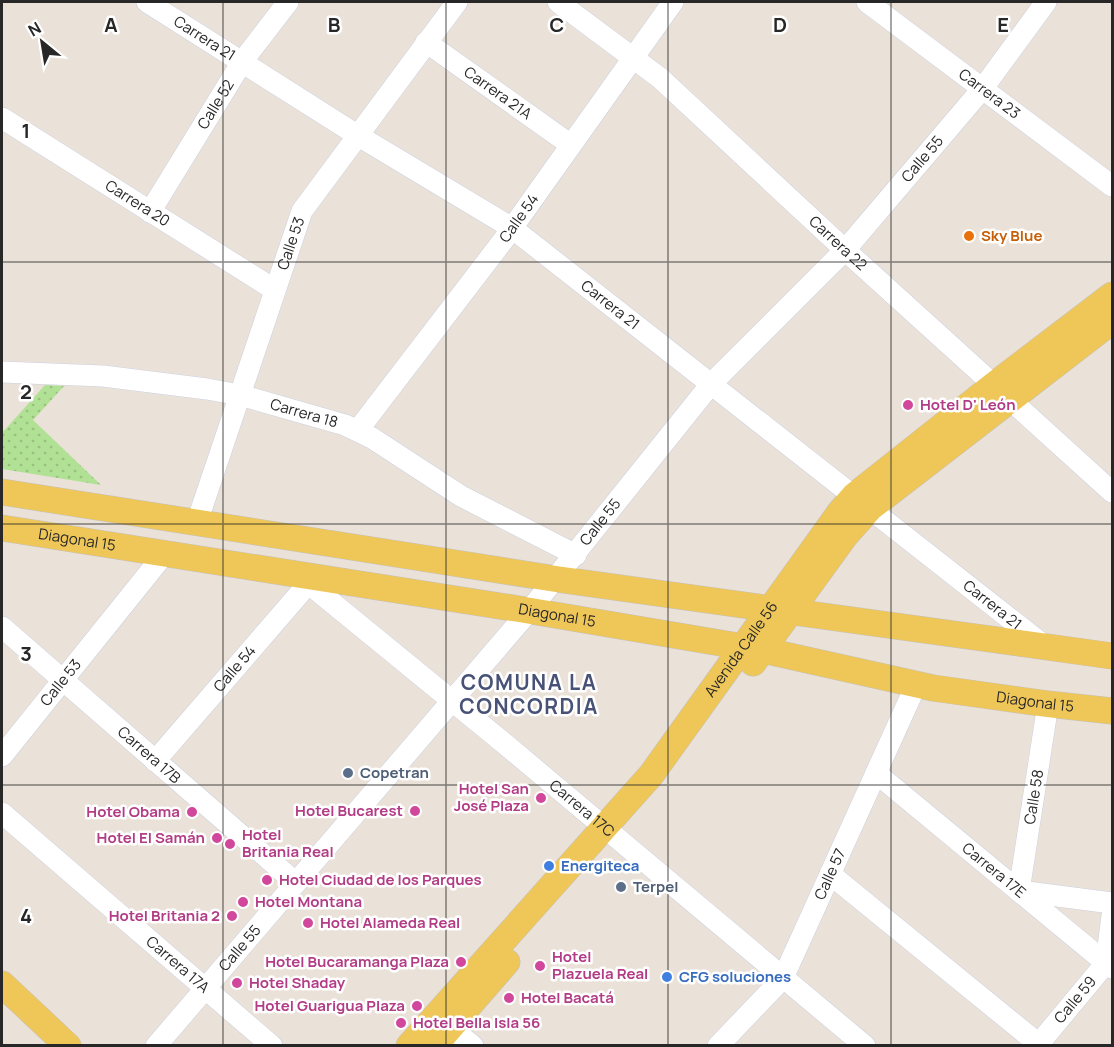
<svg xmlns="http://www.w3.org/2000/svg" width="1114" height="1047" font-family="Manrope,sans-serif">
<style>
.park{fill:url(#park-dots)}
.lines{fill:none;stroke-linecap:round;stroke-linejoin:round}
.minor-casing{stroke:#cdd1e0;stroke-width:22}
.major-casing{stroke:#c3c3c3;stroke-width:27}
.minor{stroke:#fff;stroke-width:21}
.major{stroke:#efc658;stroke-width:26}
.grid{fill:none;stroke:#272727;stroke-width:1.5;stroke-opacity:0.55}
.food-dot{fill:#e8710a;stroke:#fff;stroke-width:2}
.hotel-dot{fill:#d1479c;stroke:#fff;stroke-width:2}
.service-dot{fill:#5c6f8a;stroke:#fff;stroke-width:2}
.shop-dot{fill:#3f7fe0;stroke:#fff;stroke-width:2}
.labels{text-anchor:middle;stroke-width:5;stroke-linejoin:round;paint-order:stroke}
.street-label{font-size:15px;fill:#272727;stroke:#fff}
.food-label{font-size:15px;font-weight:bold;fill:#c56008;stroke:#fff;text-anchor:start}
.hotel-label{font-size:15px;font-weight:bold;fill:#b23c85;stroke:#fff;text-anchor:start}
.service-label{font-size:15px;font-weight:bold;fill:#4e5e75;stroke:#fff;text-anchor:start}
.shop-label{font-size:15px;font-weight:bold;fill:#366cbe;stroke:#fff;text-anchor:start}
.district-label{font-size:21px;font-weight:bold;letter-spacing:1.5px;fill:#485276;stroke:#fff}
.grid-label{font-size:20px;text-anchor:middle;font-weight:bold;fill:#272727;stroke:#fff;stroke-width:5;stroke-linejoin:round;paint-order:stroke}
</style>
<defs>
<pattern id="park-dots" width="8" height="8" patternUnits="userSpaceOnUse" patternTransform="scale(1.5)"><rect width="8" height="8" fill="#b1e194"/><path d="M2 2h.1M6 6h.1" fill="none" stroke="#98c180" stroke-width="1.8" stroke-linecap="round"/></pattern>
</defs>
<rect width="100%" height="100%" fill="#eae1d8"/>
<path class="park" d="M45 385 64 386 33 420 101 485 2 469V433Z"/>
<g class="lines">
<defs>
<g id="minor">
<path id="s1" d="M147 2 357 135 512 228 1046 647"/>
<path id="s2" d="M558 2 660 78 845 250 1112 492"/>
<path id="s3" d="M867 2 1112 186"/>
<path id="s4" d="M426 42 571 145"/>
<path id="s5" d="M2 118 275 290"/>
<path id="s6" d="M150 212 242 62 288 2"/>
<path id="s7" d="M2 372 103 376 207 389 240 395 345 425 372 438 461 496 576 555"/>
<path id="s8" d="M358 430 505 238 673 2"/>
<path id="s9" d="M197 522 302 211 457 2"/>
<path id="s10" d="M297 574 505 744 865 1046"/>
<path id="s11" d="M2 627 296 883"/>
<path d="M1048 704 1019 891 1112 903"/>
<path id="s12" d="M2 756 165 553"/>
<path id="s13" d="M155 761 314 577"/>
<path id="s14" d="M876 773 1112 968"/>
<path id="s15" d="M2 813 272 1046"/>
<path d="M830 874 1041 1046"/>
<path d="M450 1027 473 1046"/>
<path id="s16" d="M156 1046 529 611 711 384 845 250 983 88 1046 2"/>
<path id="s17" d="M718 1046 783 978 916 685"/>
<path id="s18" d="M1037 1046 1106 963 1112 916"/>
</g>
<g id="major">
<path d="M2 492 556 579 1112 656"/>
<path id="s19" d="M2 528 519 609 762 650 933 688 1048 704 1112 711"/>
<path d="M753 663 845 536 870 508 1112 321"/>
<path d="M2 984 68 1046"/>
<path id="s20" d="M409 1046 651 775 840 512 854 496 994 385 1112 295"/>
<path d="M434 1046 507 962"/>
</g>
</defs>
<use href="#minor" class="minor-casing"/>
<use href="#major" class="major-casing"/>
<use href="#minor" class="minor"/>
<use href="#major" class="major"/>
</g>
<path class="grid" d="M223 2V1046M446 2V1046M668 2V1046M891 2V1046M2 262H1112M2 524H1112M2 785H1112"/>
<circle class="food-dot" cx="969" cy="236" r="6"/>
<g class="hotel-dot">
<circle cx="908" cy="405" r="6"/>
<circle cx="541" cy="798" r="6"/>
<circle cx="415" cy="811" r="6"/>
<circle cx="192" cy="812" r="6"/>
<circle cx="217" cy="838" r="6"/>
<circle cx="230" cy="844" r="6"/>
<circle cx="267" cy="880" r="6"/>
<circle cx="243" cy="902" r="6"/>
<circle cx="232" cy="916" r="6"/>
<circle cx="308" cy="923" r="6"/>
<circle cx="461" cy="962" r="6"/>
<circle cx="540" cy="966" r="6"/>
<circle cx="237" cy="983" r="6"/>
<circle cx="509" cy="998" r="6"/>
<circle cx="417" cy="1006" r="6"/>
<circle cx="401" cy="1023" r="6"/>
</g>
<g class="service-dot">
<circle cx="348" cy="773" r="6"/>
<circle cx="621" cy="887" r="6"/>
</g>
<g class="shop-dot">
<circle cx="549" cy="866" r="6"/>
<circle cx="667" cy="977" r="6"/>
</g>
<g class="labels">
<g class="street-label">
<text dy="5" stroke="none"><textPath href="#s1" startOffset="68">Carrera 21</textPath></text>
<text dy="5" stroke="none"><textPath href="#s4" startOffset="88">Carrera 21A</textPath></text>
<text dy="5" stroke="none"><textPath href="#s3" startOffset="153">Carrera 23</textPath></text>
<text dy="5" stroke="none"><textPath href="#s6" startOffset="126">Calle 52</textPath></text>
<text dy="5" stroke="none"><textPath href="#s16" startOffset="1173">Calle 55</textPath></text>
<text dy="5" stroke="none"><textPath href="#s5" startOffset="160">Carrera 20</textPath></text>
<text dy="5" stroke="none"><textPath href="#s8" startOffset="266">Calle 54</textPath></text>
<text dy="5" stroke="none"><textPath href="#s9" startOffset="294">Calle 53</textPath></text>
<text dy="5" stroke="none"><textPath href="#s2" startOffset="370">Carrera 22</textPath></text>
<text dy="5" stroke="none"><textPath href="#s1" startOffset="554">Carrera 21</textPath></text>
<text dy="5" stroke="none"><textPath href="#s7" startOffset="306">Carrera 18</textPath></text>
<text dy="5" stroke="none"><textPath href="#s16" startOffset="687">Calle 55</textPath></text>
<text dy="5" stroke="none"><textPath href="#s19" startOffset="76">Diagonal 15</textPath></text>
<text dy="5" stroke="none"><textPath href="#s1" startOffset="1040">Carrera 21</textPath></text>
<text dy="5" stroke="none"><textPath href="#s19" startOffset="562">Diagonal 15</textPath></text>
<text dy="5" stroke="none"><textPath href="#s20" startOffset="518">Avenida Calle 56</textPath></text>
<text dy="5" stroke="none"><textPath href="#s13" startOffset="122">Calle 54</textPath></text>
<text dy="5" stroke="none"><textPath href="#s12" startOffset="94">Calle 53</textPath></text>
<text dy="5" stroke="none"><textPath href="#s19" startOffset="1048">Diagonal 15</textPath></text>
<text dy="5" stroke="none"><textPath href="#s11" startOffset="195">Carrera 17B</textPath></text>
<text transform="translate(1034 797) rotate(-81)" y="5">Calle 58</text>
<text dy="5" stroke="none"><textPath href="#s10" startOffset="369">Carrera 17C</textPath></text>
<text dy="5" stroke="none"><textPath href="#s14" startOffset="153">Carrera 17E</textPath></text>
<text dy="5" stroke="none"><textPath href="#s17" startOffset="208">Calle 57</textPath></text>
<text dy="5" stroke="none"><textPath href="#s16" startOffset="129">Calle 55</textPath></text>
<text dy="5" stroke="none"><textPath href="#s15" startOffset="232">Carrera 17A</textPath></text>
<text dy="5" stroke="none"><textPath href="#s18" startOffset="60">Calle 59</textPath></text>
</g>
<g class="food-label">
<text x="981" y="241">Sky Blue</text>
</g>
<g class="hotel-label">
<text x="920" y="410">Hotel D' León</text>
<text x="529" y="794" text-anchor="end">Hotel San<tspan x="529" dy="17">José Plaza</tspan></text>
<text x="403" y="816" text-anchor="end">Hotel Bucarest</text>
<text x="180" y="817" text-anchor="end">Hotel Obama</text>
<text x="242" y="840">Hotel<tspan x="242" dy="17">Britania Real</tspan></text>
<text x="205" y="843" text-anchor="end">Hotel El Samán</text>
<text x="279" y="885">Hotel Ciudad de los Parques</text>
<text x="255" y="907">Hotel Montana</text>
<text x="220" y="921" text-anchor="end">Hotel Britania 2</text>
<text x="320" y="928">Hotel Alameda Real</text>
<text x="552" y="962">Hotel<tspan x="552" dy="17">Plazuela Real</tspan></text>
<text x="449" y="967" text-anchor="end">Hotel Bucaramanga Plaza</text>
<text x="249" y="988">Hotel Shaday</text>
<text x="521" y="1003">Hotel Bacatá</text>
<text x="405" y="1011" text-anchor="end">Hotel Guarigua Plaza</text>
<text x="413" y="1028">Hotel Bella Isla 56</text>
</g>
<g class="service-label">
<text x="360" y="778">Copetran</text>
<text x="633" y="892">Terpel</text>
</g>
<g class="shop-label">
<text x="561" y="871">Energiteca</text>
<text x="679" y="982">CFG soluciones</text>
</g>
<g class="district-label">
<text x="529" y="690">COMUNA LA<tspan x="529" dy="24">CONCORDIA</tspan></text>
</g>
</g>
<g class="grid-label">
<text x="111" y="32">A</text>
<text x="334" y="32">B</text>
<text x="557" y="32">C</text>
<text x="780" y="32">D</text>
<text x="1003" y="32">E</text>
<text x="26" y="138">1</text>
<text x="26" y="399">2</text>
<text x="26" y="661">3</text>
<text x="26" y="923">4</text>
</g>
<rect width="1114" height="1047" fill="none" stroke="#272727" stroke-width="6"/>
<g transform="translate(42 42) rotate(330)" stroke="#ffffff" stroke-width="4.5" paint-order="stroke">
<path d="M0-4.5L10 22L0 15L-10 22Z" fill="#272727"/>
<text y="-9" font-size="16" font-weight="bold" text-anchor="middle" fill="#272727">N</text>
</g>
</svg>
